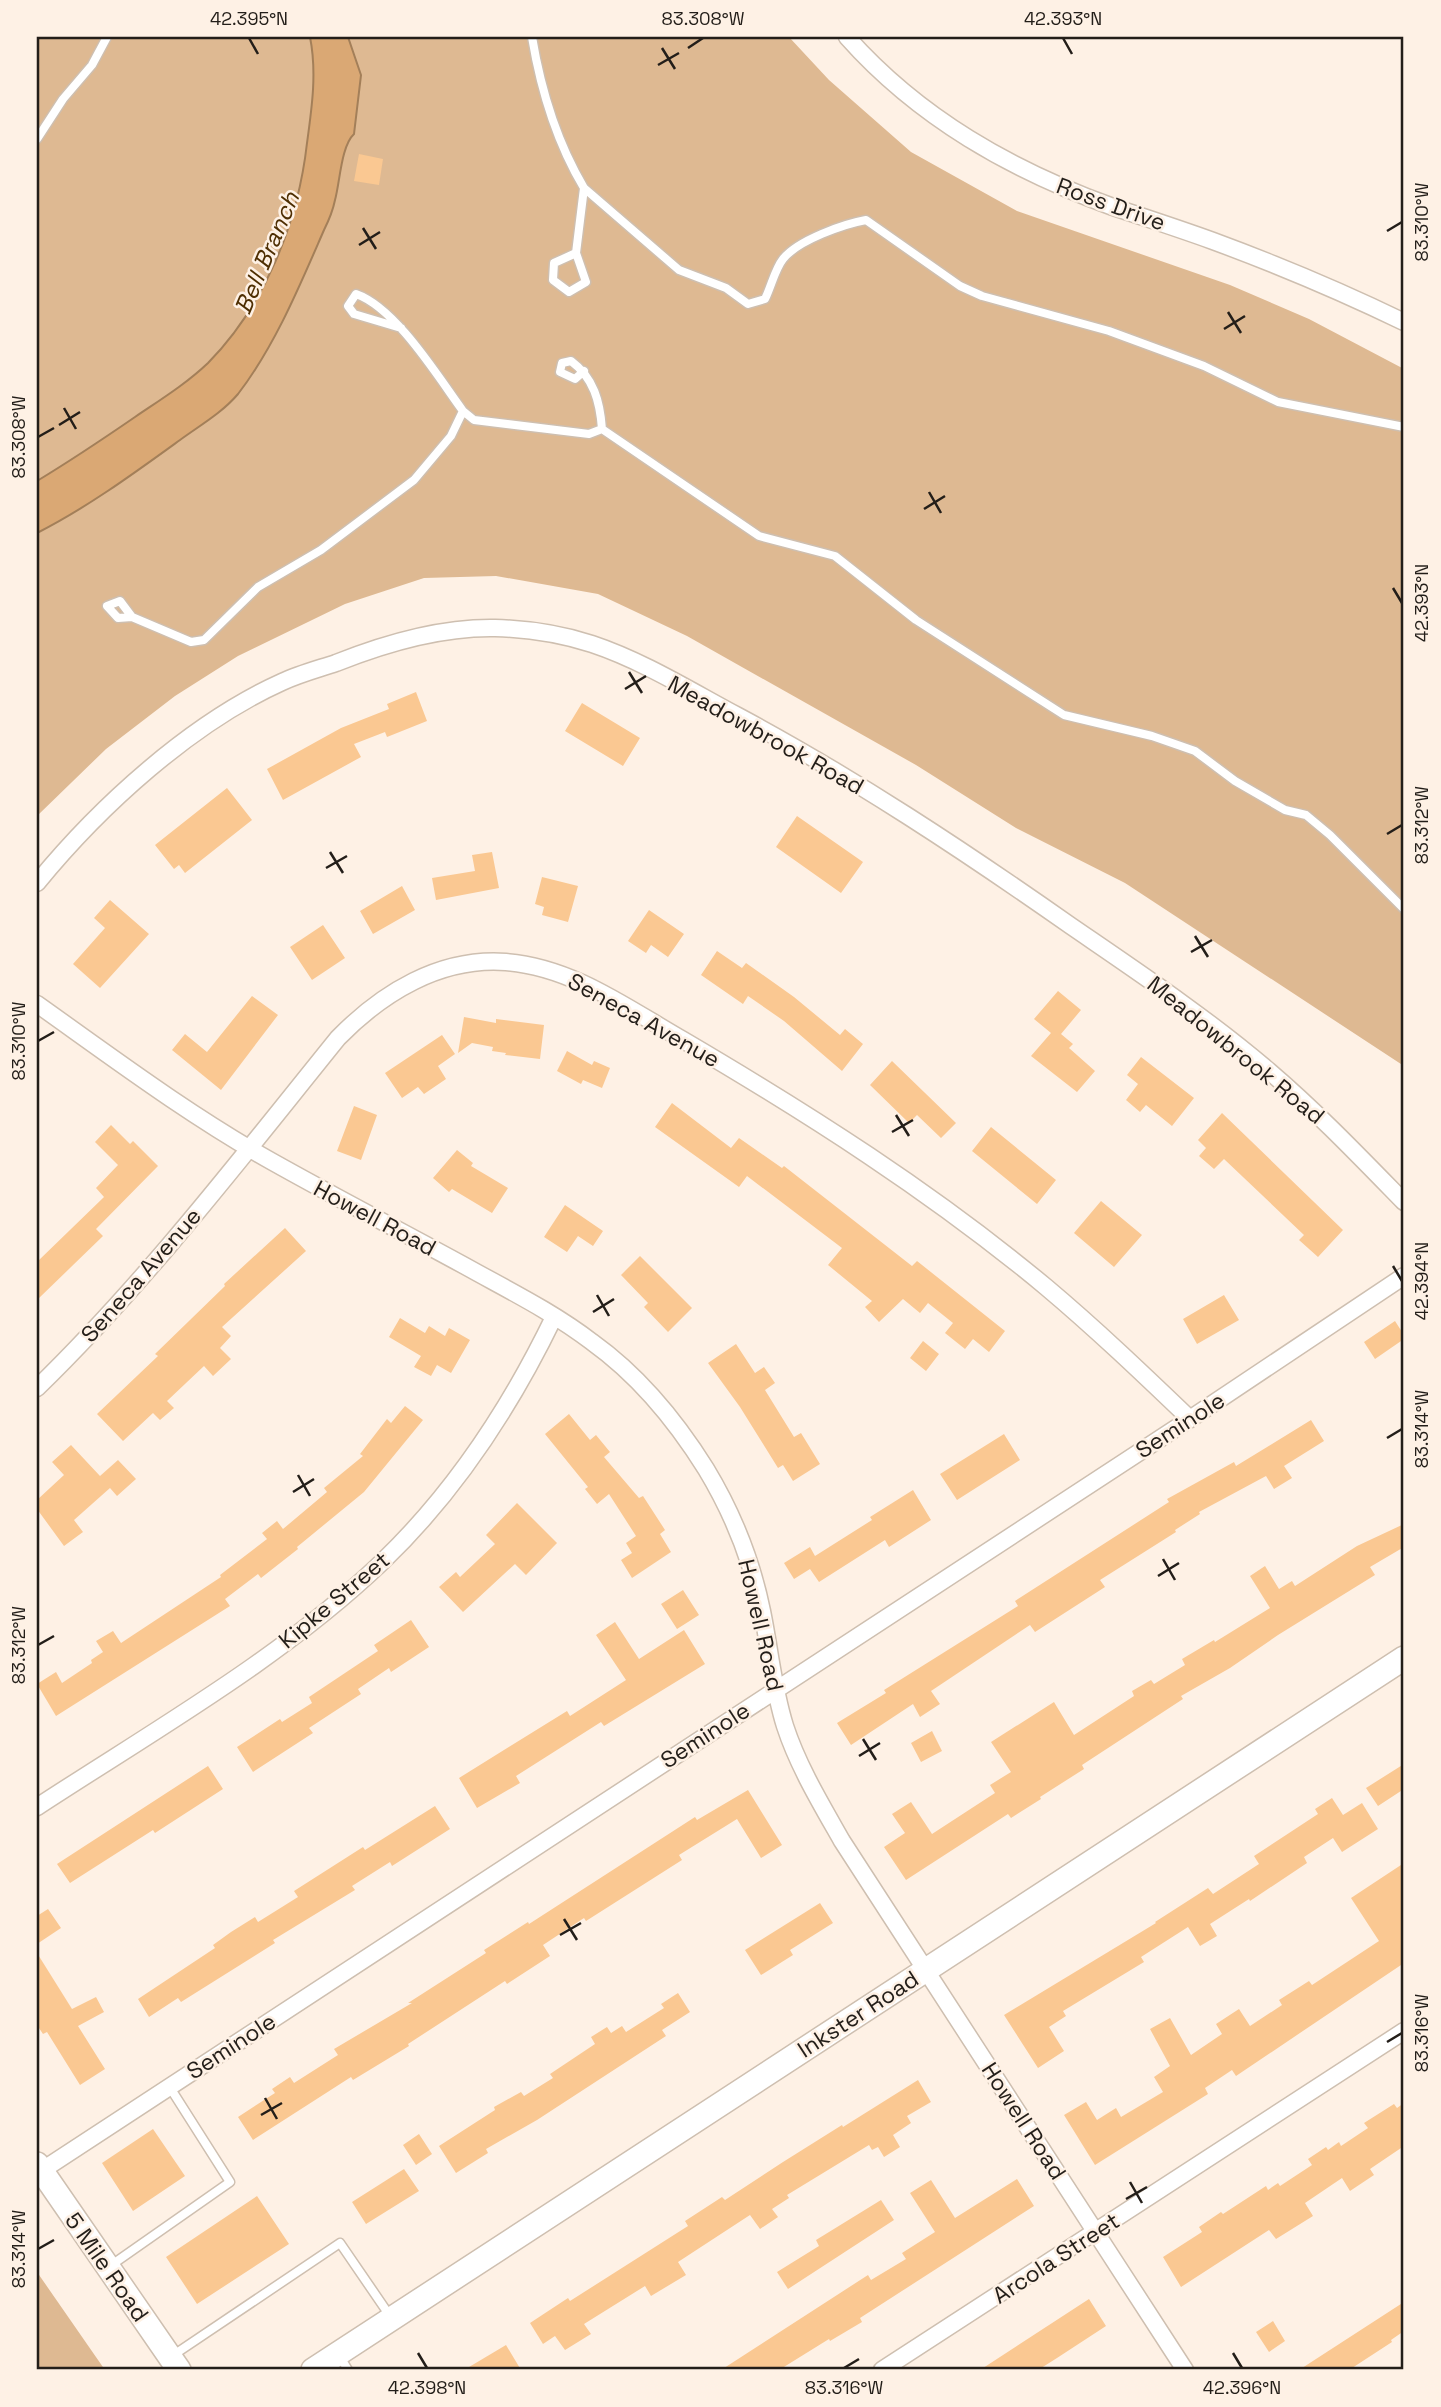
<svg xmlns="http://www.w3.org/2000/svg" width="1441" height="2407" font-family="'Space Grotesk',sans-serif">
<style>
.green{fill:#deb992}
.water{fill:#daa874;stroke:#a37f59;stroke-width:2}
.building{fill:#fac892}
.lines{fill:none;stroke-linecap:round;stroke-linejoin:round}
.lane-casing{stroke:#cebfb0;stroke-width:11}
.street-casing{stroke:#cebfb0;stroke-width:19}
.secondary-casing{stroke:#cebfb0;stroke-width:26}
.lane{stroke:#fff;stroke-width:8}
.street{stroke:#fff;stroke-width:16}
.secondary{stroke:#fff;stroke-width:23}
.ticks{fill:none;stroke:#231e19;stroke-width:2.5}
.labels{text-anchor:middle;stroke-width:5;stroke-linejoin:round;paint-order:stroke}
.street-label{font-size:23px;fill:#231e19;stroke:#fef1e5}
.water-label{font-size:24px;font-style:italic;fill:#4e2e02;stroke:#fef1e5}
.neatline{fill:none;stroke:#231e19;stroke-width:2.5}
.ticks-label{font-size:18px;text-anchor:middle;fill:#231e19}
</style>
<rect width="100%" height="100%" fill="#fef1e5"/>
<path class="green" d="M37 37H789L829 80 911 152 1017 211 1230 285 1309 319 1404 369V1066L1125 883 1016 828 916 765 687 636 598 594 496 576 424 578 345 604 238 656 175 696 106 749 37 816Z
M37 2272 105 2370H37Z"/>
<path class="water" d="M310 37H348L361 75 354 134C341 146 340 182 335 200 333 210 329 220 324 230 300 285 275 346 238 394 222 413 199 426 180 440 133 474 88 507 37 533V481C70 461 103 439 135 417 160 400 186 384 208 363 265 305 298 223 307 143 312 107 317 72 310 37Z"/>
<path class="building" d="M359 154 383 159 379 185 354 181Z
M416 692 427 721 387 737 385 732 354 744 361 757 283 800 267 769 341 728 389 709 387 704Z
M582 703 640 738 623 766 565 731Z
M227 788 252 820 185 873 179 865 174 869 155 845Z
M797 816 863 862 841 893 776 847Z
M492 852 499 888 436 900 432 878 475 871 472 855Z
M542 877 578 886 568 922 542 915 544 907 535 904Z
M402 886 415 910 373 934 360 911Z
M110 900 149 934 100 988 73 964 105 928 94 918Z
M649 910 684 934 668 957 651 945 646 953 628 941Z
M323 925 345 958 312 980 290 947Z
M717 951 742 968 746 963 794 997 840 1035 845 1029 863 1044 842 1071 784 1021 748 996 743 1004 701 975Z
M1058 991 1081 1010 1061 1034 1073 1044 1069 1048 1095 1071 1077 1092 1031 1056 1051 1033 1034 1019Z
M252 996 278 1015 221 1090 172 1050 185 1034 207 1052Z
M464 1017 496 1023V1019L544 1025 540 1059 505 1055 506 1053 492 1051 493 1047 472 1043 458 1053Z
M442 1035 455 1054 438 1066 446 1079 424 1094 418 1087 402 1098 385 1073Z
M567 1051 592 1065 594 1061 610 1068 602 1088 583 1080 581 1084 557 1071Z
M1141 1057 1194 1098 1172 1126 1146 1105 1140 1112 1126 1100 1138 1084 1127 1075Z
M892 1061 956 1123 941 1138 917 1115 909 1123 870 1085Z
M672 1103 731 1148 739 1138 782 1168 784 1166 912 1266 917 1261 1005 1331 989 1352 973 1339 965 1349 945 1333 953 1323 928 1303 920 1313 903 1299 879 1322 865 1307 872 1301 828 1265 842 1248 747 1176 739 1187 655 1127Z
M354 1106 377 1115 361 1160 337 1151Z
M1222 1113 1343 1230 1318 1257 1299 1240 1304 1235 1224 1159 1214 1169 1199 1156 1206 1148 1198 1140Z
M111 1125 130 1144 133 1141 158 1166 96 1229 103 1236 37 1300V1262L104 1197 96 1188 118 1165 95 1142Z
M991 1127 1056 1180 1037 1204 972 1151Z
M457 1150 473 1163 471 1166 508 1188 492 1213 452 1189 449 1192 433 1178Z
M1101 1201 1142 1235 1114 1267 1074 1233Z
M565 1205 603 1231 593 1246 578 1236 567 1252 544 1237Z
M285 1228 306 1251 222 1327 231 1336 220 1348 231 1359 213 1376 204 1366 167 1401 174 1408 160 1420 153 1413 123 1441 97 1414 158 1356 155 1354 225 1286 224 1284Z
M640 1256 692 1308 668 1332 644 1307 648 1303 621 1275Z
M1224 1295 1239 1320 1197 1344 1183 1319Z
M400 1318 425 1333 429 1326 445 1336 449 1328 470 1340 451 1373 437 1365 431 1376 414 1367 421 1356 389 1337Z
M1395 1321 1404 1335V1339L1375 1359 1364 1342Z
M923 1341 939 1354 926 1371 910 1358Z
M736 1344 755 1373 764 1367 775 1383 765 1390 794 1437 801 1433 820 1464 793 1481 783 1465 778 1468 740 1407 708 1363Z
M405 1406 423 1420 364 1492 297 1547 298 1549 261 1578 258 1574 225 1599 230 1606 56 1716 37 1684 56 1672 62 1683 92 1663 91 1660 103 1652 96 1641 113 1631 121 1643 221 1577 220 1575 267 1539 262 1533 277 1521 283 1529 327 1492 324 1488 363 1456 360 1454 387 1419 391 1423Z
M569 1414 590 1440 596 1435 610 1452 604 1457 639 1498 643 1496 665 1530 660 1534 671 1552 632 1578 621 1560 632 1553 626 1543 636 1536 609 1494 597 1504 585 1489 588 1487 545 1434Z
M1311 1420 1324 1441 1284 1466 1292 1478 1274 1489 1266 1476 1199 1512 1200 1514 1175 1530 1176 1532 1100 1580 1105 1587 1035 1632 1030 1625 931 1691 940 1704 920 1717 913 1704 851 1745 837 1723 886 1693 884 1690 1018 1606 1015 1601 1169 1502 1167 1499 1234 1462 1236 1466Z
M1004 1434 1020 1460 957 1500 940 1474Z
M71 1445 100 1476 118 1460 136 1479 117 1496 110 1488 74 1520 83 1532 64 1546 37 1509V1500L64 1475 52 1462Z
M913 1490 931 1520 889 1547 885 1540 819 1582 810 1569 794 1579 784 1563 810 1547 815 1556 872 1520 870 1517Z
M517 1503 557 1543 526 1575 515 1564 463 1612 439 1587 456 1572 460 1577 495 1544 486 1535Z
M1404 1524V1547L1370 1567 1375 1575 1278 1635 1230 1668 1181 1696 1183 1699 1082 1765 1084 1769 1040 1797 1041 1799 1011 1818 1008 1814 906 1880 884 1847 905 1833 892 1814 911 1802 932 1834 995 1793 990 1785 1011 1772 991 1742 1054 1702 1074 1735 1134 1696 1132 1691 1151 1680 1154 1684 1185 1665 1182 1659 1214 1640 1215 1642 1270 1608 1250 1576 1265 1566 1279 1589 1292 1581 1295 1586 1357 1546Z
M683 1590 699 1615 677 1629 661 1604Z
M411 1620 429 1647 391 1672 389 1668 358 1689 361 1694 309 1728 313 1733 253 1772 237 1747 280 1719 282 1722 312 1703 309 1697 378 1651 374 1645Z
M615 1622 639 1659 684 1630 705 1664 604 1726 601 1722 516 1776 520 1783 477 1808 459 1778 567 1711 570 1716 626 1680 596 1635Z
M932 1731 942 1751 921 1762 911 1743Z
M1404 1764V1789L1378 1806 1366 1788Z
M208 1766 223 1789 155 1833 153 1830 70 1883 57 1864Z
M748 1790 782 1845 761 1858 737 1819 679 1855 682 1860 586 1921 584 1918 543 1945 550 1956 507 1984 505 1981 408 2044 409 2046 353 2080 351 2077 253 2140 238 2117 275 2093 272 2089 290 2077 294 2083 338 2055 334 2049 412 2003H408L486 1953 484 1950 528 1922 529 1924 695 1817 697 1820Z
M1332 1798 1343 1815 1362 1803 1378 1829 1342 1852 1333 1838 1304 1857 1307 1863 1250 1901 1249 1899 1210 1924 1217 1936 1200 1946 1188 1927 1141 1957 1144 1962 1063 2011 1066 2016 1049 2027 1064 2051 1038 2068 1004 2015 1156 1923 1155 1922 1208 1888 1213 1894 1259 1864 1254 1856 1318 1814 1315 1809Z
M435 1806 450 1829 392 1866 390 1862 352 1886 355 1890 273 1940 275 1943 181 2002 178 1998 149 2017 138 1999 215 1948 213 1945 231 1932 255 1917 258 1922 298 1897 294 1891 363 1847 365 1850Z
M1404 1863V1963L1236 2076 1232 2070 1205 2088 1208 2094 1095 2165 1064 2115 1086 2102 1097 2120 1116 2108 1121 2117 1163 2092 1154 2077 1170 2066 1150 2029 1170 2018 1191 2055 1222 2034 1216 2024 1239 2009 1250 2026 1282 2005 1279 2000 1309 1981 1312 1985 1379 1941 1351 1898Z
M820 1903 833 1923 790 1950 793 1955 761 1975 745 1950Z
M48 1909 61 1928 37 1944V1916Z
M37 1953 72 2009 96 1997 104 2012 78 2026 105 2069 80 2085 47 2032 43 2034 37 2025Z
M678 1993 690 2012 662 2030 666 2036 537 2120 486 2149 488 2153 456 2173 439 2146 495 2110 494 2107 521 2092 524 2096 553 2078 550 2074 595 2044 591 2037 607 2027 611 2033 622 2026 626 2032 664 2008 661 2004Z
M918 2080 931 2102 907 2116 911 2123 893 2135 900 2147 884 2157 878 2147 872 2150 869 2145 787 2195 789 2198 772 2209 778 2217 760 2229 750 2215 678 2262 686 2275 651 2296 645 2286 584 2324 591 2334 565 2350 555 2336 543 2344 530 2323 568 2298 570 2301 688 2226 685 2221 722 2197 725 2200 783 2162 842 2125 843 2127Z
M1404 2103V2146L1370 2169 1374 2175 1350 2191 1342 2178 1305 2203 1313 2216 1276 2239 1269 2230 1181 2287 1163 2257 1202 2232 1199 2227 1221 2212 1223 2214 1266 2186 1268 2190 1278 2183 1280 2186 1312 2165 1308 2159 1326 2147 1328 2150 1339 2142 1341 2146 1368 2128 1364 2123 1394 2104 1397 2108Z
M153 2129 185 2176 133 2211 102 2163Z
M419 2134 432 2154 416 2165 403 2145Z
M404 2169 419 2191 366 2224 352 2202Z
M1017 2179 1034 2206 860 2318 862 2322 830 2341 829 2339 779 2370H721L868 2275 871 2280 906 2259 902 2253 935 2232 910 2193 931 2180 955 2218Z
M257 2196 289 2244 197 2304 166 2257Z
M881 2200 894 2220 788 2289 777 2272 819 2246 816 2240Z
M1089 2299 1106 2326 1057 2358 1038 2370H980Z
M1404 2302V2331L1391 2340 1392 2342 1349 2370H1299Z
M1273 2321 1285 2341 1269 2352 1256 2332Z
M506 2345 521 2370H464Z"/>
<g class="lines">
<defs>
<path id="lane" d="M532 37C541 91 556 141 584 188
M37 139 63 99 92 65 107 37
M576 253 554 263 553 280 569 292 586 282 576 253 584 188 679 270 726 288 748 304 765 299C771 287 775 269 783 259 798 240 844 224 866 220L960 286 982 296 1109 331 1204 366 1278 402 1404 427
M463 411 474 420 589 434 602 429C600 402 594 378 571 361L562 363 560 372 575 379 584 371
M602 429 759 536 835 556 916 620 1064 715 1152 736 1195 751 1235 781 1285 810 1306 815 1330 835 1404 909
M132 617 120 601 107 606 118 618 132 617 191 642 204 640 258 587 321 550 414 480 451 436 463 411C438 377 396 308 356 294L348 306 354 314 401 328
M110 2266 230 2182 169 2086
M339 2355 348 2370
M172 2356 340 2243 390 2316"/>
<path id="street" d="M847 37C919 118 1011 170 1113 207 1146 218 1180 229 1213 241 1278 265 1342 292 1404 322
M37 883C100 806 191 723 282 682 299 674 318 669 336 663 386 643 441 627 495 628 528 629 561 634 592 644 643 661 691 691 738 716 854 778 964 851 1071 926 1138 972 1207 1018 1269 1071 1317 1112 1360 1157 1404 1202
M37 1004C113 1058 189 1115 271 1161 335 1197 401 1231 465 1266 508 1290 553 1312 592 1342 638 1375 676 1421 706 1469 732 1512 752 1562 762 1611 770 1650 773 1688 785 1726 798 1766 821 1804 842 1841L1185 2370
M37 1388C147 1281 241 1158 338 1038 382 993 440 957 506 962 572 967 627 1008 683 1040 809 1114 933 1193 1046 1287 1096 1329 1143 1374 1190 1419
M37 1807C153 1731 282 1658 382 1562 455 1492 510 1408 554 1317
M41 2171 1190 1419 1404 1276
M882 2370 1404 2031"/>
<path id="secondary" d="M37 2164 179 2370
M313 2370 1404 1658"/>
</defs>
<use href="#lane" class="lane-casing"/>
<use href="#street" class="street-casing"/>
<use href="#secondary" class="secondary-casing"/>
<use href="#lane" class="lane"/>
<use href="#street" class="street"/>
<use href="#secondary" class="secondary"/>
</g>
<path class="ticks" d="M249 38 258 54M1063 38 1072 54M662 48 675 69M688 48 703 38M658 65 679 53M363 228 376 249M1387 231 1402 222M359 245 380 232M1228 312 1241 333M1224 329 1245 316M64 408 76 429M59 425 80 412M38 437 54 428M929 492 941 513M924 509 945 496M1393 588 1402 603M629 672 642 693M625 689 646 676M1387 834 1402 825M330 852 343 873M326 868 347 856M1195 936 1208 957M1191 952 1212 940M38 1041 54 1032M896 1115 909 1136M892 1132 913 1120M1393 1266 1402 1281M597 1295 609 1316M593 1312 614 1299M1387 1438 1402 1429M298 1475 310 1496M293 1492 314 1479M1163 1559 1175 1580M1158 1576 1179 1563M38 1645 54 1636M863 1739 876 1760M859 1756 880 1743M564 1919 577 1940M560 1935 581 1923M1387 2042 1402 2033M265 2098 277 2119M261 2115 282 2103M1130 2182 1142 2203M1126 2199 1147 2187M38 2249 54 2240M418 2353 427 2368M1233 2353 1242 2368M844 2368 859 2359"/>
<g class="labels">
<g class="street-label">
<text transform="translate(1111 204) rotate(20)" y="8">Ross Drive</text>
<text transform="translate(766 735) rotate(29)" y="8">Meadowbrook Road</text>
<text transform="translate(644 1020) rotate(29)" y="8">Seneca Avenue</text>
<text transform="translate(1236 1050) rotate(39)" y="8">Meadowbrook Road</text>
<text transform="translate(375 1218) rotate(28)" y="8">Howell Road</text>
<text transform="translate(141 1275) rotate(-49)" y="8">Seneca Avenue</text>
<text transform="translate(1180 1425) rotate(-33)" y="8">Seminole</text>
<text transform="translate(334 1600) rotate(-40)" y="8">Kipke Street</text>
<text transform="translate(761 1625) rotate(77)" y="8">Howell Road</text>
<text transform="translate(705 1735) rotate(-33)" y="8">Seminole</text>
<text transform="translate(858 2014) rotate(-33)" y="8">Inkster Road</text>
<text transform="translate(231 2046) rotate(-33)" y="8">Seminole</text>
<text transform="translate(1024 2121) rotate(57)" y="8">Howell Road</text>
<text transform="translate(1056 2258) rotate(-33)" y="8">Arcola Street</text>
<text transform="translate(107 2267) rotate(55)" y="8">5 Mile Road</text>
</g>
<g class="water-label">
<text transform="translate(267 253) rotate(-67)" y="8">Bell Branch</text>
</g>
</g>
<rect width="1441" height="2407" fill="none" stroke="#fef1e5" stroke-width="77"/>
<rect x="38" y="38" width="1364" height="2330" class="neatline"/>
<g class="ticks-label">
<text x="249" y="25">42.395°N</text>
<text x="703" y="25">83.308°W</text>
<text x="1063" y="25">42.393°N</text>
<text transform="translate(1422 222) rotate(-90)" y="6">83.310°W</text>
<text transform="translate(19 437) rotate(-90)" y="6">83.308°W</text>
<text transform="translate(1422 603) rotate(-90)" y="6">42.393°N</text>
<text transform="translate(1422 825) rotate(-90)" y="6">83.312°W</text>
<text transform="translate(19 1041) rotate(-90)" y="6">83.310°W</text>
<text transform="translate(1422 1281) rotate(-90)" y="6">42.394°N</text>
<text transform="translate(1422 1429) rotate(-90)" y="6">83.314°W</text>
<text transform="translate(19 1645) rotate(-90)" y="6">83.312°W</text>
<text transform="translate(1422 2033) rotate(-90)" y="6">83.316°W</text>
<text transform="translate(19 2249) rotate(-90)" y="6">83.314°W</text>
<text x="427" y="2394">42.398°N</text>
<text x="844" y="2394">83.316°W</text>
<text x="1242" y="2394">42.396°N</text>
</g>
</svg>
